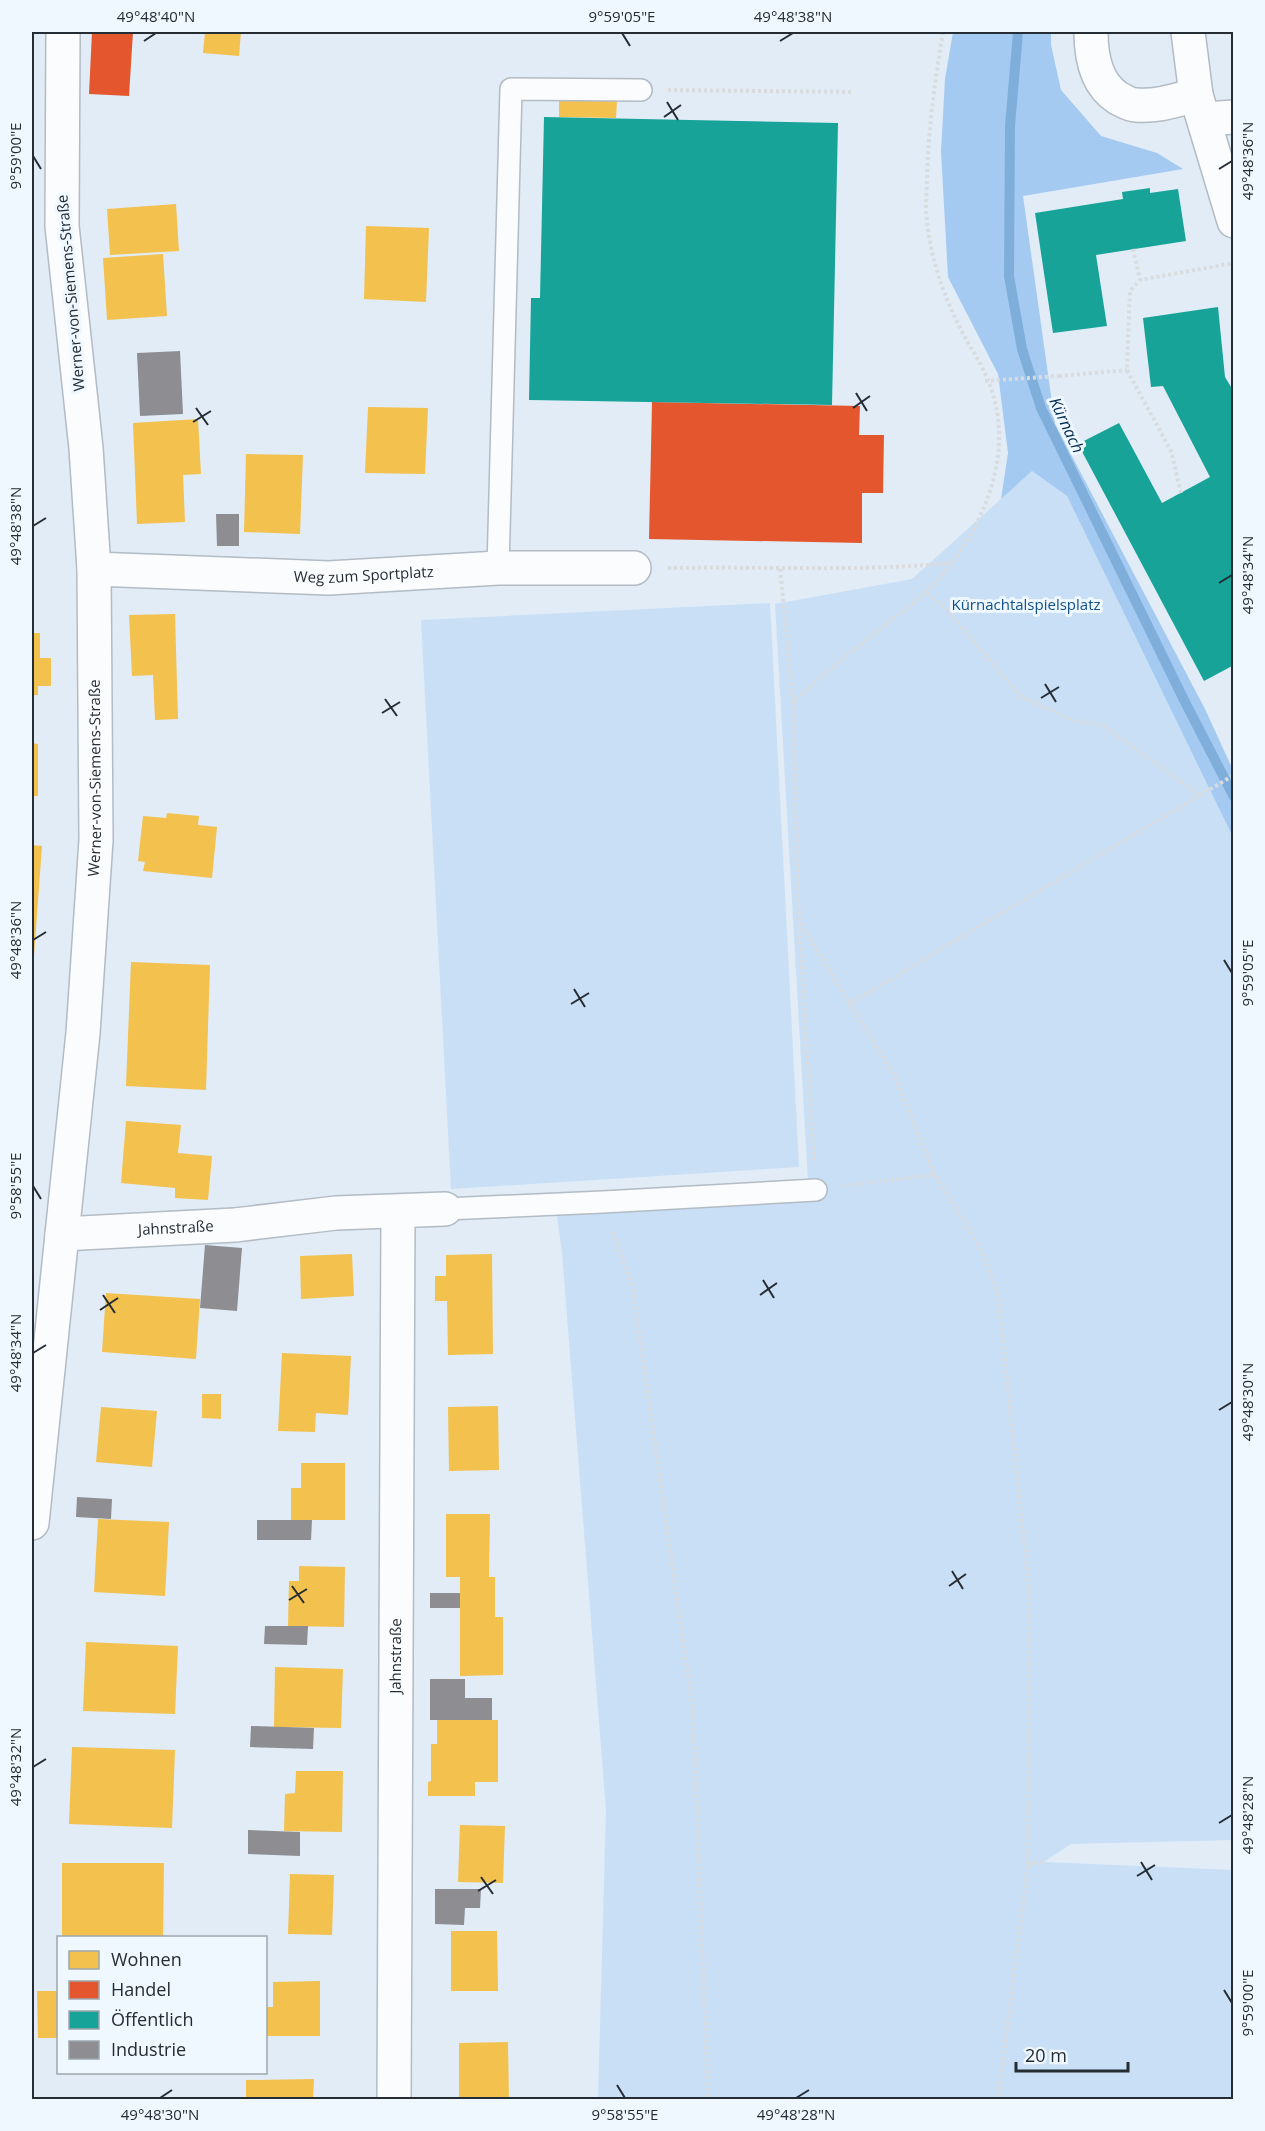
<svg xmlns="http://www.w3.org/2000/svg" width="1265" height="2131" font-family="'Open Sans',sans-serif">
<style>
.green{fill:#c9dff6}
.forest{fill:#a4caf1}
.homes{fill:#f2c14e}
.shops{fill:#e4572e}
.public{fill:#17a398}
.industry{fill:#8d8d92}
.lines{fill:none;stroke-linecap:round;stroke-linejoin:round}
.stream{stroke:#80aedb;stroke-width:10}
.service-casing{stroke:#b3bbc4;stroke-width:24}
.minor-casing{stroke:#b3bbc4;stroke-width:36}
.tertiary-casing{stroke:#b3bbc4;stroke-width:36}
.path{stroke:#d9dcdf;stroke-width:4;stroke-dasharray:3 3;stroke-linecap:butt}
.service{stroke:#fafcfe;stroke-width:21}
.minor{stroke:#fafcfe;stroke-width:33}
.tertiary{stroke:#fafcfe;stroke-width:33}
.path-bridge{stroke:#d9dcdf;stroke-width:4;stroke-dasharray:3 3;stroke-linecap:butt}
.ticks{fill:none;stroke:#252c33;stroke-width:2}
.labels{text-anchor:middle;stroke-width:6;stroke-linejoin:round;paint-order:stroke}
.street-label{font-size:15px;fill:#252c33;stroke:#eff7ff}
.park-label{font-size:15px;fill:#10518a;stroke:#eff7ff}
.water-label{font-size:16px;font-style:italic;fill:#002b52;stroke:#eff7ff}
.neatline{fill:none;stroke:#252c33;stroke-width:2}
.ticks-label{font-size:15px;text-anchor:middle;fill:#252c33}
</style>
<rect width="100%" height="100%" fill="#e1ecf7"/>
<path class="green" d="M1032 471 1067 496 1234 837 1233 1840 1071 1844 1044 1862 1233 1870V2099H598L606 1810 562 1253 556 1208 809 1198 775 604 912 579Z
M770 603 799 1167 451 1189 421 620Z"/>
<path class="forest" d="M953 32H1051V45L1061 90 1101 136 1157 153 1183 169 1023 196 1055 424 1205 709 1233 770V837L1067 496 1032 471 1001 499 1008 453 998 374 948 277 941 151 945 79Z"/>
<path class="homes" d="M205 32H241L239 56 203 53Z
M559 100 617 101 616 118 559 117Z
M176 204 179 251 110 255 107 209Z
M366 226 429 228 426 302 364 299Z
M163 254 167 316 107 320 103 258Z
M368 407 428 408 425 474 365 473Z
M198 419 201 474 183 475 185 522 137 524 133 423Z
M246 454 303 455 300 534 244 532Z
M175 614 178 719 155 720 153 675 132 676 129 615Z
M32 633H40V658H51V686H38V695H32Z
M32 743 38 744V796H32Z
M167 813 199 816 198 825 217 827 212 878 143 871 145 862 138 861 143 816 166 818Z
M32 845 42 846 33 970 32 969Z
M131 962 210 965 206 1090 126 1086Z
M126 1121 181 1125 178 1153 212 1156 208 1200 175 1198V1188L121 1183Z
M352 1254 354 1296 301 1299 300 1256Z
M492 1254 493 1354 448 1355 447 1301H435V1276H446V1255Z
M106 1293 200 1299 196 1359 102 1352Z
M282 1353 351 1356 348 1415 316 1413 315 1432 278 1431Z
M202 1394H221V1419L202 1418Z
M498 1406 499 1470 449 1471 448 1407Z
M101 1407 157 1411 152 1467 96 1462Z
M301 1463H345V1520H291V1488H301Z
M446 1514H490L489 1577H495V1617H503V1675L460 1676V1577H446Z
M98 1519 169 1522 165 1596 94 1592Z
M299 1566 345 1567 344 1627 288 1626 289 1581H299Z
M86 1642 178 1646 175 1714 83 1711Z
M275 1667 343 1669 341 1728 274 1727Z
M437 1720H498V1782H475V1796H428V1782L431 1781V1744H437Z
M72 1747 175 1750 172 1828 69 1824Z
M296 1771H343L342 1832 284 1831 285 1794 295 1793Z
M460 1825 505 1826 503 1883 458 1882Z
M62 1863H164L163 1938H62Z
M290 1874 334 1875 332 1935 288 1934Z
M451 1931H497L498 1991H451Z
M320 1981V2036H266V2007H273V1982Z
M37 1991H58V2038H38Z
M508 2042 509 2100H459V2043Z
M314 2079 313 2100H246V2080Z"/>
<path class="shops" d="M92 32H133L129 96 89 94Z
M652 402 860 406 859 435H884L883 493H862V543L649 539Z"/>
<path class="public" d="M544 117 838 123 832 405 529 400 531 298H540Z
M1150 188V193L1178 189 1186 241 1096 255 1107 326 1053 333 1035 213 1123 199 1122 192Z
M1218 307 1225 377 1234 392V665L1204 681 1078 444 1119 423 1162 503 1210 477 1163 386 1151 387 1143 318Z"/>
<path class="industry" d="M180 351 183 414 140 416 137 353Z
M216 514H239V546H217Z
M205 1245 242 1248 237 1311 200 1308Z
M77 1497 112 1499 111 1519 76 1517Z
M257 1520H312L311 1540H257Z
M430 1593H460V1608H430Z
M265 1626H308L307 1645 264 1644Z
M430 1679H465V1698H492V1720H430Z
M251 1726 314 1728 313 1749 250 1747Z
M248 1830 300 1832V1856L248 1854Z
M435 1889H481L480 1908H465L464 1925 435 1924Z"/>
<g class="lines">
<path class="stream" d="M1018 32 1010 126 1009 276 1022 349 1041 408 1185 702 1234 797"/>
<defs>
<path id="service" d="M498 568 511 89 641 90
M445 1209 603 1202 816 1190"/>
<g id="minor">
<path d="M1091 32C1091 57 1096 84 1118 98 1124 101 1130 105 1136 105 1156 107 1177 100 1196 95"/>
<path d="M1188 32 1196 95 1234 221"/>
<path d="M1204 119 1234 117"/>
<path id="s1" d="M94 569 329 578 498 568H634"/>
<path id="s2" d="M62 1234 235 1225 336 1213 445 1209"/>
<path id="s3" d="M394 2100 398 1212"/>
</g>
<g id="tertiary">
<path id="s4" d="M32 1523 83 1033 96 840 94 569 86 448 62 226 63 32"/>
</g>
</defs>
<use href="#service" class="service-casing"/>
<use href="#minor" class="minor-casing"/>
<use href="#tertiary" class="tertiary-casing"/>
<path class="path" d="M943 32C935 81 928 130 927 180 927 193 925 208 927 221 931 259 943 294 960 328 969 346 981 362 988 380 1014 444 991 509 953 562 932 591 904 611 876 632 848 655 820 677 793 702L799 921 895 1077 935 1175 980 1247 998 1296 1030 1597 1028 1864 998 2100
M668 90 854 92
M1133 249 1140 280
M1059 376 1127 370
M1181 493 1171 451 1127 370 1130 291 1140 280 1234 263
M668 568C762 566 857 572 951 563
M780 569 793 702
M927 593 945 608 1020 696 1074 721 1103 725 1199 795
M799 924 814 1162
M849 1004 1234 775
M843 1186 935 1175
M613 1232 633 1291 693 1710 708 2100
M1028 1864 1043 1862"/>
<use href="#service" class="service"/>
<use href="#minor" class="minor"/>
<use href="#tertiary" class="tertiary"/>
<path class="path-bridge" d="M985 381 1059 376"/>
</g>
<path class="ticks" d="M622 33 630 46M144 41 156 33M780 41 793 33M667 102 678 120M664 117 681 105M33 156 41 169M1219 169 1232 161M856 393 867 411M196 408 208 425M853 408 870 396M193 422 211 411M33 526 46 518M1219 583 1232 575M1045 684 1056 702M1041 698 1059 687M385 699 397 716M382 713 400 702M33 940 46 932M1224 960 1232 973M574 989 585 1007M571 1004 589 993M33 1186 41 1199M763 1280 774 1298M103 1295 115 1313M760 1295 777 1283M100 1310 118 1298M33 1353 46 1345M1219 1410 1232 1402M952 1571 963 1589M292 1586 304 1603M949 1586 966 1574M289 1600 307 1589M33 1767 46 1759M1219 1823 1232 1815M1141 1862 1152 1880M1137 1876 1155 1865M481 1877 493 1894M478 1891 496 1880M1224 1990 1232 2003M617 2085 625 2098M160 2098 172 2090M796 2098 809 2090"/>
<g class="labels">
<g class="street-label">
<text transform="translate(71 293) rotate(-95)" y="5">Werner-von-Siemens-Straße</text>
<text dy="5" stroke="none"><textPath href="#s1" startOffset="270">Weg zum Sportplatz</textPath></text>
<text dy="5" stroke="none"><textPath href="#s4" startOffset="748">Werner-von-Siemens-Straße</textPath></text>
<text dy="5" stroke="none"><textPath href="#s2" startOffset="114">Jahnstraße</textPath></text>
<text dy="5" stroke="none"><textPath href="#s3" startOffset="444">Jahnstraße</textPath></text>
</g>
<g class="park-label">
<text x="1026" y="610">Kürnachtalspielsplatz</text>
</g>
<g class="water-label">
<text transform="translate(1067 425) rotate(65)" y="6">Kürnach</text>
</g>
</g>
<rect width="1265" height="2131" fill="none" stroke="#eff7ff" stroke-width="66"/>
<rect x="57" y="1936" width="210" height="138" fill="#eff7ff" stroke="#9ea6ad" stroke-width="1.5"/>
<rect x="69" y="1951" width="30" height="18" fill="#f2c14e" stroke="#9ea6ad" stroke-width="1.5"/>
<text x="111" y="1966" font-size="18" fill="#252c33">Wohnen</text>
<rect x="69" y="1981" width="30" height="18" fill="#e4572e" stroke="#9ea6ad" stroke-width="1.5"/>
<text x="111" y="1996" font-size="18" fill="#252c33">Handel</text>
<rect x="69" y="2011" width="30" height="18" fill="#17a398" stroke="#9ea6ad" stroke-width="1.5"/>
<text x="111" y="2026" font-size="18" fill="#252c33">Öffentlich</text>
<rect x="69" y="2041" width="30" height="18" fill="#8d8d92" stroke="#9ea6ad" stroke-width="1.5"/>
<text x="111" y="2056" font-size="18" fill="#252c33">Industrie</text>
<path d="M1016 2062v9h112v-9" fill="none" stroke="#252c33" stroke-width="3"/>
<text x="1025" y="2062" font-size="18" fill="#252c33" stroke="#eff7ff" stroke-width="4.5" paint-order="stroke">20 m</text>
<rect x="33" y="33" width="1199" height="2065" class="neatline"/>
<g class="ticks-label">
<text x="156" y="22">49°48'40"N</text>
<text x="622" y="22">9°59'05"E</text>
<text x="793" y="22">49°48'38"N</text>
<text transform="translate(16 156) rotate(-90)" y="5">9°59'00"E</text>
<text transform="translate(1248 161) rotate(-90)" y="5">49°48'36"N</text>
<text transform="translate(16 526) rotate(-90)" y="5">49°48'38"N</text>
<text transform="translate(1248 575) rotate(-90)" y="5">49°48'34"N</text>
<text transform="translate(16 940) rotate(-90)" y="5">49°48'36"N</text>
<text transform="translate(1248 973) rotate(-90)" y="5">9°59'05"E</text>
<text transform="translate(16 1186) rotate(-90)" y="5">9°58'55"E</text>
<text transform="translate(16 1353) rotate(-90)" y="5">49°48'34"N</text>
<text transform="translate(1248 1402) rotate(-90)" y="5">49°48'30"N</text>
<text transform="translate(16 1767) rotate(-90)" y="5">49°48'32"N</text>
<text transform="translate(1248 1815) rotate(-90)" y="5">49°48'28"N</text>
<text transform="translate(1248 2003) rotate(-90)" y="5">9°59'00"E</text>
<text x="160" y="2120">49°48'30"N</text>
<text x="625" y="2120">9°58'55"E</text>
<text x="796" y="2120">49°48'28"N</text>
</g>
</svg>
